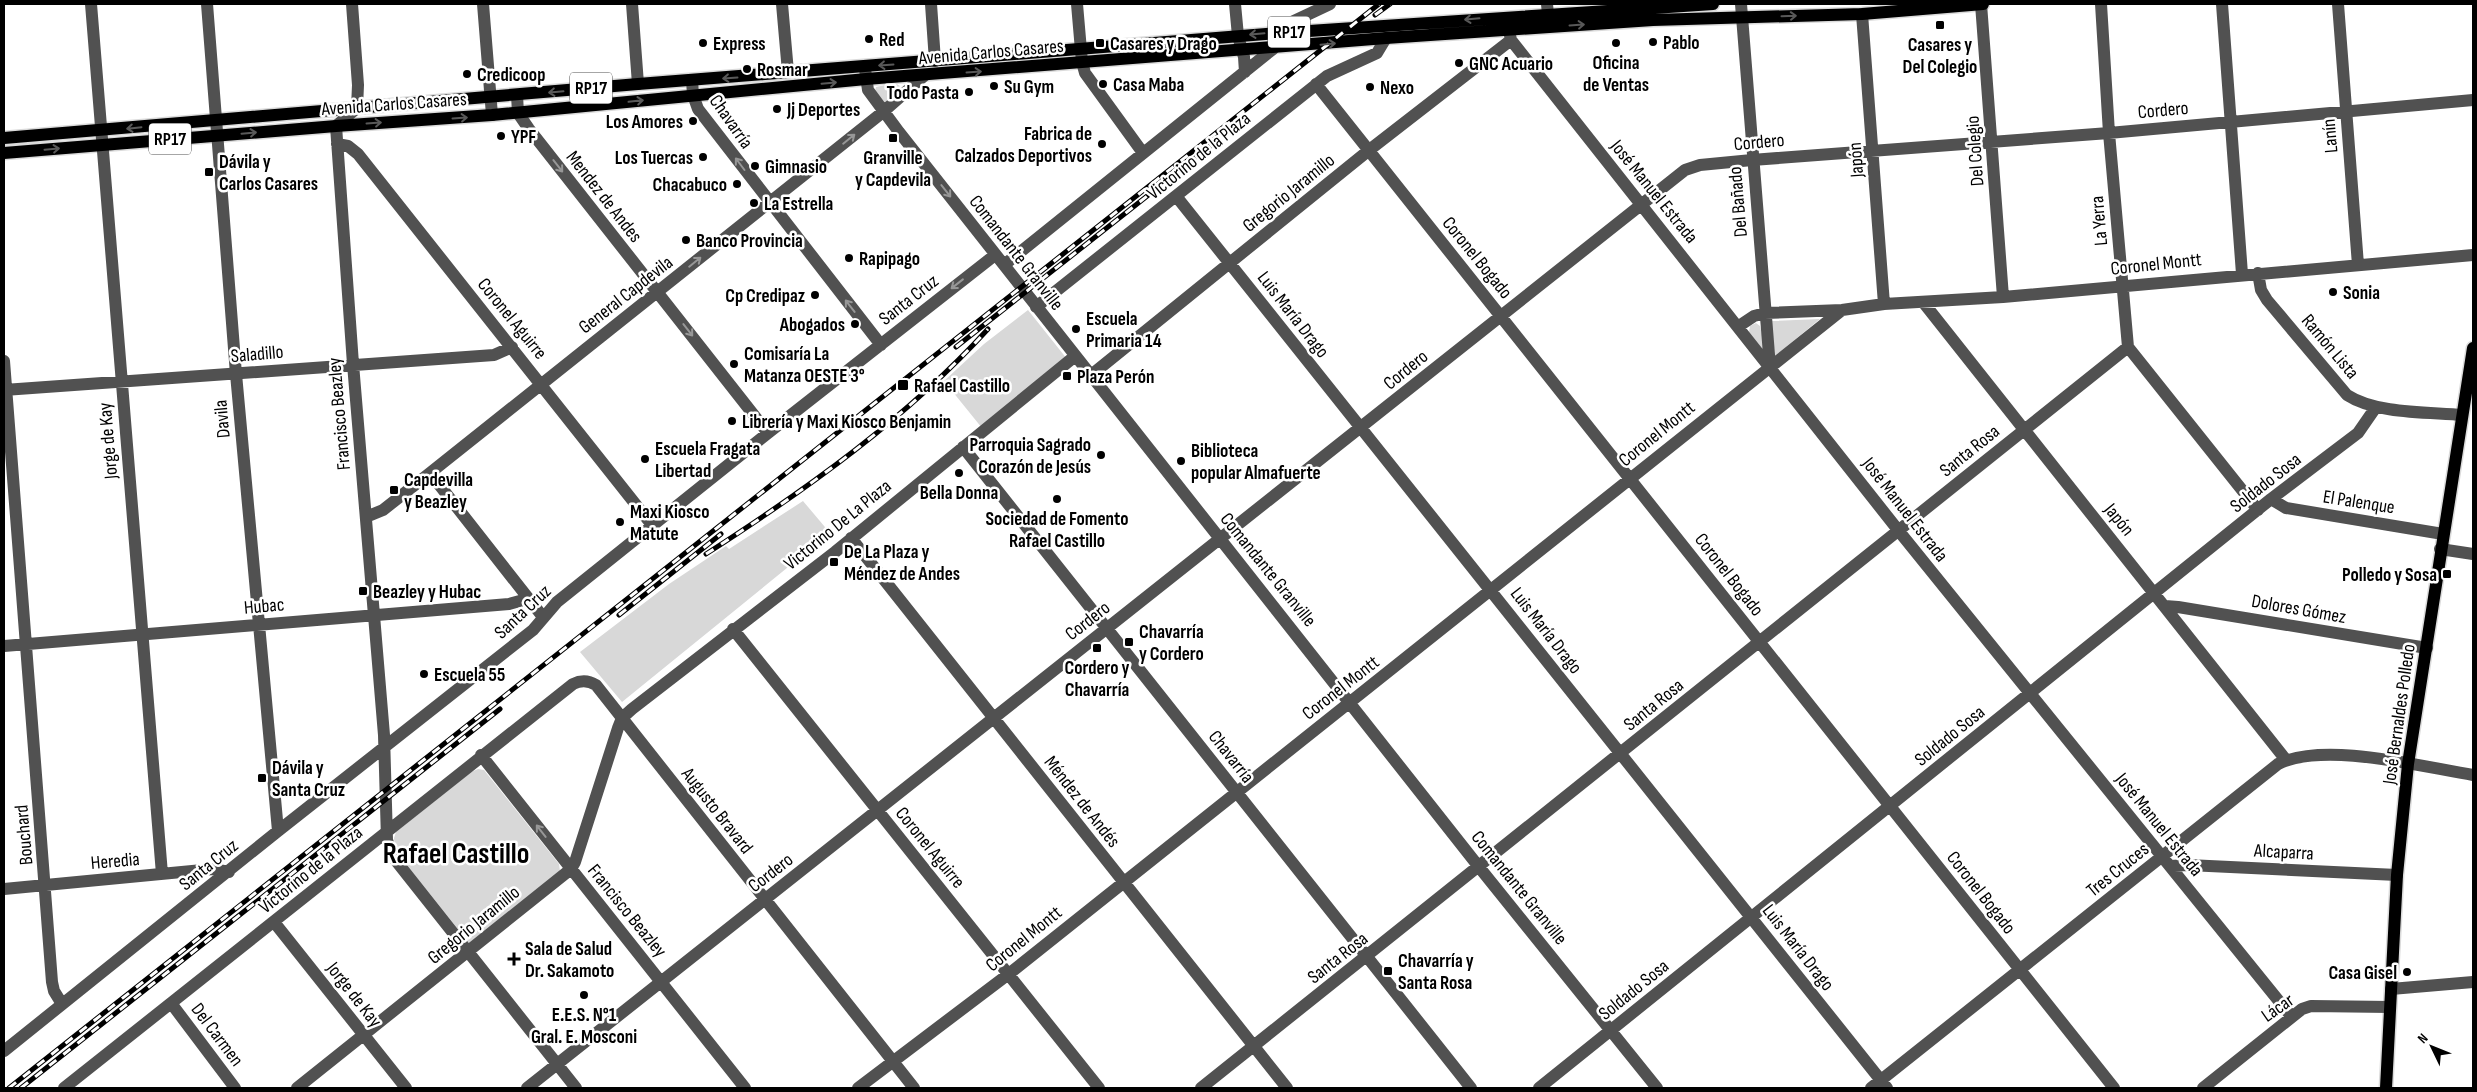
<svg xmlns="http://www.w3.org/2000/svg" width="2477" height="1092" font-family="'Sofia Sans Condensed',sans-serif">
<style>
.green{fill:#d8d8d8}
.lines{fill:none;stroke-linecap:round;stroke-linejoin:round}
.major-casing{stroke:#dbdbdb;stroke-width:15}
.minor{stroke:#515151;stroke-width:12}
.major{stroke:#000;stroke-width:12}
.rail-casing{stroke:#000;stroke-width:5}
.rail{stroke:#fff;stroke-width:3;stroke-dasharray:9;stroke-linecap:butt}
.oneway{stroke:#595959}
.oneway2{stroke:#979797}
.poi-dot{fill:#000;stroke:#fff;stroke-width:2}
.labels{text-anchor:middle;stroke-width:5;stroke-linejoin:round;paint-order:stroke}
.shield{fill:#fff;stroke:#4c4c4c;stroke-width:1}
.shield-label{font-size:18px;font-weight:bold;fill:#000}
.poi-label{font-size:19px;font-weight:bold;fill:#000;stroke:#fff;text-anchor:start}
.street-label{font-size:19px;fill:#000;stroke:#fff}
.town-label{font-size:29px;font-weight:bold;fill:#000;stroke:#fff}
</style>
<rect width="100%" height="100%" fill="#fff"/>
<path class="green" d="M895 83 900 86 887 102H883L875 91 876 87Z
M1028 310 1067 359 982 428 944 381 984 344Z
M1820 319 1775 356 1771 321Z
M1756 323 1760 326 1765 347 1762 350 1749 332 1750 326Z
M803 501 830 533 622 702 580 652 669 584 726 546 729 549Z
M478 769 484 770 559 864 560 871 469 943 395 850 394 838 396 832 471 772Z"/>
<g class="lines">
<defs>
<path id="major" d="M4 138 638 84 1279 33 1713 4
M4 153 336 126 492 115 866 79 1386 38 1653 20 1862 14 1983 4
M2386 1088 2397 875 2408 764 2473 348"/>
</defs>
<use href="#major" class="major-casing"/>
<path class="minor" d="M91 4 162 874
M207 4 236 374 278 831
M352 4 358 85 357 108 336 126 353 364 384 735 387 840 393 857 576 1088
M483 4 492 115
M632 4 638 84
M782 4 788 72
M931 4 935 61
M1077 4 1082 62 1085 73 1143 153
M1235 4 1238 36 1244 57 1245 72
M1547 4 1549 25
M1741 4 1770 367
M1981 4 2003 297
M2101 4 2109 133 2128 347 2258 510
M2222 4 2242 274
M2338 4 2358 265
M1862 14 1884 304
M1507 21 1511 40 1898 530 2291 1016
M1279 33 1294 21 1330 4
M865 69 868 90 899 132 1479 867 1657 1088
M692 80 693 95 698 109 881 345
M1316 84 2114 1088
M517 95 518 113 529 129 768 433
M337 144 348 146 358 154 652 525
M1176 196 1887 1088
M1004 265 1273 49
M2258 273 2261 290 2267 300 2347 395C2376 414 2428 412 2462 415
M1923 302 2286 760
M1036 307 1327 76 1377 53 1386 38
M1739 326 1754 316 1765 313 1842 310 1884 304 2003 297 2473 255
M4 361 52 982 54 991 62 1004
M1090 376 1368 151 1511 40
M4 390 494 355 512 347
M963 447 1471 1088
M430 473 543 617
M2271 499 2286 508 2443 534
M366 517 383 510 430 473 883 112 925 75
M851 538 1287 1088
M2440 549 2473 554
M2165 606 2178 607 2427 648
M733 629 1099 1088
M4 646 509 604 527 599
M481 755 745 1088
M2170 866 2188 865 2397 875
M4 889 213 869 229 872
M274 922 406 1088
M2391 989 2473 982
M171 1003 235 1088
M4 1051 278 831 533 630 557 602 768 433 995 255
M64 1088 573 684C581 680 588 680 596 685L914 1088
M297 1088 571 869 575 862 618 728 622 718 632 709 835 552 1074 357
M527 1088 1685 170 1700 165 1752 160 2109 133 2473 100
M858 1088 1010 973 1842 310
M1201 1088 2128 347
M1539 1088 2271 499 2358 433 2376 407
M1871 1088 2278 764C2325 741 2422 767 2473 775
M2203 1088 2302 1009 2311 1006 2390 1007"/>
<use href="#major" class="major"/>
<defs>
<path id="rail" d="M1375 15 1390 4
M956 347 1213 144
M706 554C807 489 907 418 988 329
M619 615 721 534
M9 1088 1379 4
M21 1088 500 709"/>
</defs>
<use href="#rail" class="rail-casing"/>
<use href="#rail" class="rail"/>
</g>
<defs><path id="oneway-shaft" d="M-6 0H5M1.5-3L5.5 0L1.5 3" fill="none" stroke-width="1.6" stroke-linecap="round" stroke-linejoin="round" transform="scale(1.25)"/></defs>
<g class="oneway">
<use href="#oneway-shaft" transform="translate(1789 16) rotate(-2)"/>
<use href="#oneway-shaft" transform="translate(1472 19) rotate(175)"/>
<use href="#oneway-shaft" transform="translate(1577 25) rotate(-4)"/>
<use href="#oneway-shaft" transform="translate(1257 34) rotate(175)"/>
<use href="#oneway-shaft" transform="translate(1328 44) rotate(-5)"/>
<use href="#oneway-shaft" transform="translate(886 65) rotate(176)"/>
<use href="#oneway-shaft" transform="translate(974 72) rotate(-4)"/>
<use href="#oneway-shaft" transform="translate(730 78) rotate(176)"/>
<use href="#oneway-shaft" transform="translate(829 83) rotate(-5)"/>
<use href="#oneway-shaft" transform="translate(556 92) rotate(175)"/>
<use href="#oneway-shaft" transform="translate(636 101) rotate(-6)"/>
<use href="#oneway-shaft" transform="translate(460 118) rotate(-4)"/>
<use href="#oneway-shaft" transform="translate(374 123) rotate(-4)"/>
<use href="#oneway-shaft" transform="translate(134 128) rotate(174)"/>
<use href="#oneway-shaft" transform="translate(249 133) rotate(-5)"/>
<use href="#oneway-shaft" transform="translate(52 149) rotate(-5)"/>
</g>
<g class="oneway2">
<use href="#oneway-shaft" transform="translate(849 139) rotate(-39)"/>
<use href="#oneway-shaft" transform="translate(740 164) rotate(-127)"/>
<use href="#oneway-shaft" transform="translate(558 166) rotate(52)"/>
<use href="#oneway-shaft" transform="translate(946 191) rotate(52)"/>
<use href="#oneway-shaft" transform="translate(695 262) rotate(-39)"/>
<use href="#oneway-shaft" transform="translate(957 284) rotate(142)"/>
<use href="#oneway-shaft" transform="translate(850 306) rotate(-128)"/>
<use href="#oneway-shaft" transform="translate(688 330) rotate(52)"/>
<use href="#oneway-shaft" transform="translate(541 831) rotate(-128)"/>
</g>
<g class="poi-dot">
<rect x="1935" y="20" width="10" height="10" rx="2.5"/>
<circle cx="869" cy="39" r="5"/>
<circle cx="1653" cy="42" r="5"/>
<circle cx="703" cy="43" r="5"/>
<rect x="1095" y="38" width="10" height="10" rx="2.5"/>
<circle cx="1616" cy="43" r="5"/>
<circle cx="1459" cy="63" r="5"/>
<circle cx="747" cy="69" r="5"/>
<circle cx="467" cy="74" r="5"/>
<circle cx="1103" cy="84" r="5"/>
<circle cx="994" cy="86" r="5"/>
<circle cx="1370" cy="87" r="5"/>
<circle cx="969" cy="92" r="5"/>
<circle cx="777" cy="109" r="5"/>
<circle cx="693" cy="121" r="5"/>
<circle cx="501" cy="136" r="5"/>
<rect x="888" y="133" width="10" height="10" rx="2.5"/>
<circle cx="1102" cy="144" r="5"/>
<circle cx="703" cy="157" r="5"/>
<circle cx="755" cy="166" r="5"/>
<rect x="204" y="167" width="10" height="10" rx="2.5"/>
<circle cx="737" cy="184" r="5"/>
<circle cx="754" cy="203" r="5"/>
<circle cx="686" cy="240" r="5"/>
<circle cx="849" cy="258" r="5"/>
<circle cx="2333" cy="292" r="5"/>
<circle cx="815" cy="295" r="5"/>
<circle cx="855" cy="324" r="5"/>
<circle cx="1076" cy="329" r="5"/>
<circle cx="734" cy="364" r="5"/>
<rect x="1062" y="371" width="10" height="10" rx="2.5"/>
<rect x="897" y="379" width="12" height="12" rx="2.5"/>
<circle cx="732" cy="421" r="5"/>
<circle cx="1101" cy="455" r="5"/>
<circle cx="645" cy="459" r="5"/>
<circle cx="1181" cy="461" r="5"/>
<circle cx="959" cy="473" r="5"/>
<rect x="389" y="485" width="10" height="10" rx="2.5"/>
<circle cx="1057" cy="499" r="5"/>
<circle cx="620" cy="522" r="5"/>
<rect x="829" y="557" width="10" height="10" rx="2.5"/>
<rect x="2442" y="569" width="10" height="10" rx="2.5"/>
<rect x="358" y="586" width="10" height="10" rx="2.5"/>
<rect x="1124" y="637" width="10" height="10" rx="2.5"/>
<rect x="1092" y="643" width="10" height="10" rx="2.5"/>
<circle cx="424" cy="674" r="5"/>
<rect x="257" y="773" width="10" height="10" rx="2.5"/>
<path d="M511.5 951.5h5v5h5v5h-5v5h-5v-5h-5v-5h5z"/>
<rect x="1383" y="966" width="10" height="10" rx="2.5"/>
<circle cx="2407" cy="972" r="5"/>
<circle cx="584" cy="995" r="5"/>
</g>
<g class="labels">
<g class="shield">
<rect x="1268" y="16.5" width="42" height="31" rx="4"/>
<rect x="570" y="72.5" width="42" height="31" rx="4"/>
<rect x="149" y="123.5" width="42" height="31" rx="4"/>
</g>
<g class="shield-label">
<text x="1289" y="38">RP17</text>
<text x="591" y="94">RP17</text>
<text x="170" y="145">RP17</text>
</g>
<g class="poi-label">
<text x="879" y="46">Red</text>
<text x="1663" y="49">Pablo</text>
<text x="713" y="50">Express</text>
<text x="1110" y="50">Casares y Drago</text>
<text x="1940" y="51" text-anchor="middle">Casares y<tspan x="1940" dy="22">Del Colegio</tspan></text>
<text x="1616" y="69" text-anchor="middle">Oficina<tspan x="1616" dy="22">de Ventas</tspan></text>
<text x="1469" y="70">GNC Acuario</text>
<text x="757" y="76">Rosmar</text>
<text x="477" y="81">Credicoop</text>
<text x="1113" y="91">Casa Maba</text>
<text x="1004" y="93">Su Gym</text>
<text x="1380" y="94">Nexo</text>
<text x="959" y="99" text-anchor="end">Todo Pasta</text>
<text x="787" y="116">Jj Deportes</text>
<text x="683" y="128" text-anchor="end">Los Amores</text>
<text x="1092" y="140" text-anchor="end">Fabrica de<tspan x="1092" dy="22">Calzados Deportivos</tspan></text>
<text x="511" y="143">YPF</text>
<text x="693" y="164" text-anchor="end">Los Tuercas</text>
<text x="893" y="164" text-anchor="middle">Granville<tspan x="893" dy="22">y Capdevila</tspan></text>
<text x="219" y="168">Dávila y<tspan x="219" dy="22">Carlos Casares</tspan></text>
<text x="765" y="173">Gimnasio</text>
<text x="727" y="191" text-anchor="end">Chacabuco</text>
<text x="764" y="210">La Estrella</text>
<text x="696" y="247">Banco Provincia</text>
<text x="859" y="265">Rapipago</text>
<text x="2343" y="299">Sonia</text>
<text x="805" y="302" text-anchor="end">Cp Credipaz</text>
<text x="1086" y="325">Escuela<tspan x="1086" dy="22">Primaria 14</tspan></text>
<text x="845" y="331" text-anchor="end">Abogados</text>
<text x="744" y="360">Comisaría La<tspan x="744" dy="22">Matanza OESTE 3°</tspan></text>
<text x="1077" y="383">Plaza Perón</text>
<text x="914" y="392">Rafael Castillo</text>
<text x="742" y="428">Librería y Maxi Kiosco Benjamin</text>
<text x="1091" y="451" text-anchor="end">Parroquia Sagrado<tspan x="1091" dy="22">Corazón de Jesús</tspan></text>
<text x="655" y="455">Escuela Fragata<tspan x="655" dy="22">Libertad</tspan></text>
<text x="1191" y="457">Biblioteca<tspan x="1191" dy="22">popular Almafuerte</tspan></text>
<text x="404" y="486">Capdevilla<tspan x="404" dy="22">y Beazley</tspan></text>
<text x="959" y="499" text-anchor="middle">Bella Donna</text>
<text x="630" y="518">Maxi Kiosco<tspan x="630" dy="22">Matute</tspan></text>
<text x="1057" y="525" text-anchor="middle">Sociedad de Fomento<tspan x="1057" dy="22">Rafael Castillo</tspan></text>
<text x="844" y="558">De La Plaza y<tspan x="844" dy="22">Méndez de Andes</tspan></text>
<text x="2437" y="581" text-anchor="end">Polledo y Sosa</text>
<text x="373" y="598">Beazley y Hubac</text>
<text x="1139" y="638">Chavarría<tspan x="1139" dy="22">y Cordero</tspan></text>
<text x="1097" y="674" text-anchor="middle">Cordero y<tspan x="1097" dy="22">Chavarría</tspan></text>
<text x="434" y="681">Escuela 55</text>
<text x="272" y="774">Dávila y<tspan x="272" dy="22">Santa Cruz</tspan></text>
<text x="525" y="955">Sala de Salud<tspan x="525" dy="22">Dr. Sakamoto</tspan></text>
<text x="1398" y="967">Chavarría y<tspan x="1398" dy="22">Santa Rosa</tspan></text>
<text x="2397" y="979" text-anchor="end">Casa Gisel</text>
<text x="584" y="1021" text-anchor="middle">E.E.S. N°1<tspan x="584" dy="22">Gral. E. Mosconi</tspan></text>
</g>
<g class="street-label">
<text transform="translate(991 51) rotate(-5)" y="7">Avenida Carlos Casares</text>
<text transform="translate(394 103) rotate(-4)" y="7">Avenida Carlos Casares</text>
<text transform="translate(2163 109) rotate(-5)" y="7">Cordero</text>
<text transform="translate(732 121) rotate(55)" y="7">Chavarría</text>
<text transform="translate(2329 136) rotate(-95)" y="7">Lanín</text>
<text transform="translate(1759 141) rotate(-5)" y="7">Cordero</text>
<text transform="translate(1974 151) rotate(-94)" y="7">Del Colegio</text>
<text transform="translate(1198 155) rotate(-39)" y="7">Victorino de la Plaza</text>
<text transform="translate(1855 160) rotate(-94)" y="7">Japón</text>
<text transform="translate(1655 191) rotate(51)" y="7">José Manuel Estrada</text>
<text transform="translate(1288 192) rotate(-39)" y="7">Gregorio Jaramillo</text>
<text transform="translate(605 196) rotate(52)" y="7">Mendez de Andes</text>
<text transform="translate(1737 202) rotate(-95)" y="7">Del Bañado</text>
<text transform="translate(2098 221) rotate(-95)" y="7">La Yerra</text>
<text transform="translate(1017 252) rotate(52)" y="7">Comandante Granville</text>
<text transform="translate(1478 257) rotate(51)" y="7">Coronel Bogado</text>
<text transform="translate(2156 263) rotate(-6)" y="7">Coronel Montt</text>
<text transform="translate(625 294) rotate(-38)" y="7">General Capdevila</text>
<text transform="translate(908 299) rotate(-38)" y="7">Santa Cruz</text>
<text transform="translate(1294 314) rotate(52)" y="7">Luis María Drago</text>
<text transform="translate(513 318) rotate(51)" y="7">Coronel Aguirre</text>
<text transform="translate(2331 346) rotate(50)" y="7">Ramón Lista</text>
<text transform="translate(257 353) rotate(-5)" y="7">Saladillo</text>
<text transform="translate(1405 369) rotate(-39)" y="7">Cordero</text>
<text transform="translate(338 414) rotate(-95)" y="7">Francisco Beazley</text>
<text transform="translate(221 419) rotate(-95)" y="7">Davila</text>
<text transform="translate(1656 433) rotate(-39)" y="7">Coronel Montt</text>
<text transform="translate(107 441) rotate(-95)" y="7">Jorge de Kay</text>
<text transform="translate(1969 450) rotate(-39)" y="7">Santa Rosa</text>
<text transform="translate(2265 482) rotate(-38)" y="7">Soldado Sosa</text>
<text transform="translate(2359 501) rotate(9)" y="7">El Palenque</text>
<text transform="translate(1906 509) rotate(52)" y="7">José Manuel Estrada</text>
<text transform="translate(2120 519) rotate(51)" y="7">Japón</text>
<text transform="translate(837 524) rotate(-39)" y="7">Victorino De La Plaza</text>
<text transform="translate(1269 569) rotate(51)" y="7">Comandante Granville</text>
<text transform="translate(1730 574) rotate(52)" y="7">Coronel Bogado</text>
<text transform="translate(264 605) rotate(-5)" y="7">Hubac</text>
<text transform="translate(2299 608) rotate(10)" y="7">Dolores Gómez</text>
<text transform="translate(522 611) rotate(-43)" y="7">Santa Cruz</text>
<text transform="translate(1087 620) rotate(-38)" y="7">Cordero</text>
<text transform="translate(1547 630) rotate(52)" y="7">Luis María Drago</text>
<text transform="translate(1340 687) rotate(-38)" y="7">Coronel Montt</text>
<text transform="translate(1653 704) rotate(-39)" y="7">Santa Rosa</text>
<text transform="translate(2398 714) rotate(-82)" y="7">José Bernaldes Polledo</text>
<text transform="translate(1949 735) rotate(-39)" y="7">Soldado Sosa</text>
<text transform="translate(1232 756) rotate(52)" y="7">Chavarría</text>
<text transform="translate(1083 801) rotate(52)" y="7">Méndez de Andés</text>
<text transform="translate(718 810) rotate(52)" y="7">Augusto Bravard</text>
<text transform="translate(2160 824) rotate(51)" y="7">José Manuel Estrada</text>
<text transform="translate(23 835) rotate(-95)" y="7">Bouchard</text>
<text transform="translate(931 847) rotate(51)" y="7">Coronel Aguirre</text>
<text transform="translate(2284 851) rotate(3)" y="7">Alcaparra</text>
<text transform="translate(115 860) rotate(-5)" y="7">Heredia</text>
<text transform="translate(208 864) rotate(-39)" y="7">Santa Cruz</text>
<text transform="translate(310 869) rotate(-39)" y="7">Victorino de la Plaza</text>
<text transform="translate(2117 869) rotate(-39)" y="7">Tres Cruces</text>
<text transform="translate(770 872) rotate(-38)" y="7">Cordero</text>
<text transform="translate(1520 887) rotate(51)" y="7">Comandante Granville</text>
<text transform="translate(1982 892) rotate(52)" y="7">Coronel Bogado</text>
<text transform="translate(628 910) rotate(51)" y="7">Francisco Beazley</text>
<text transform="translate(473 924) rotate(-39)" y="7">Gregorio Jaramillo</text>
<text transform="translate(1023 938) rotate(-39)" y="7">Coronel Montt</text>
<text transform="translate(1799 947) rotate(52)" y="7">Luis María Drago</text>
<text transform="translate(1337 957) rotate(-38)" y="7">Santa Rosa</text>
<text transform="translate(1633 989) rotate(-39)" y="7">Soldado Sosa</text>
<text transform="translate(355 994) rotate(52)" y="7">Jorge de Kay</text>
<text transform="translate(2277 1007) rotate(-35)" y="7">Lácar</text>
<text transform="translate(218 1034) rotate(53)" y="7">Del Carmen</text>
</g>
<g class="town-label">
<text x="456" y="863">Rafael Castillo</text>
</g>
</g>
<rect width="2477" height="1092" fill="none" stroke="#000000" stroke-width="10"/>
<g transform="translate(2432 1047) rotate(313)" stroke="#ffffff" stroke-width="4" paint-order="stroke">
<path d="M0-4L9 19L0 12L-9 19Z" fill="#000000"/>
<text y="-8" font-size="14" font-weight="bold" text-anchor="middle" fill="#000000">N</text>
</g>
</svg>
